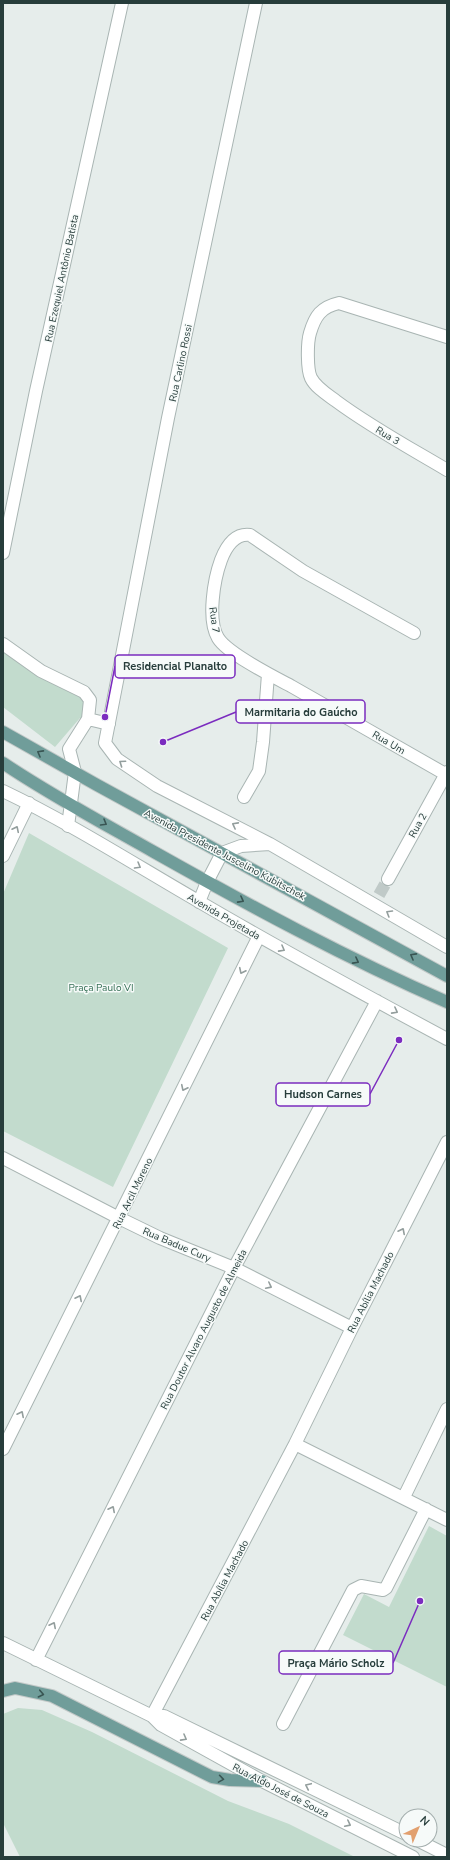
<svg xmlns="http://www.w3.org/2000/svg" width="450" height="1860" font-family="'Nunito Sans',sans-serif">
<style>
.green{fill:#c2dbcd}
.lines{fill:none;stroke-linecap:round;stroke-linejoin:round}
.minor-tunnel{stroke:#c0cac8;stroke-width:12;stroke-dasharray:12 6;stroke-linecap:butt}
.minor-casing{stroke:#a9b5b3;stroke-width:14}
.primary-casing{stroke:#c3c9c8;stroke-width:14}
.minor{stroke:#fff;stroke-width:12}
.primary{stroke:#709d9a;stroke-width:12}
.oneway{stroke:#395553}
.oneway2{stroke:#939e9d}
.labels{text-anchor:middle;stroke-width:3;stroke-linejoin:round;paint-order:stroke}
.street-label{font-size:10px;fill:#273d3b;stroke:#f6faf9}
.park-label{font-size:10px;fill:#367056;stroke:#f6faf9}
.leader{fill:none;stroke:#7b2cbf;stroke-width:1.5}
.callout-dot{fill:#7b2cbf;stroke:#f6faf9;stroke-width:1.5}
.callout{fill:#f6faf9;stroke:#7b2cbf;stroke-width:1.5}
.callout-label{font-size:11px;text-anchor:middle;font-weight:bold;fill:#273d3b}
</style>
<rect width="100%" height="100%" fill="#e6edeb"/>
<path class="green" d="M3 644 84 692 88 719 80 718 55 747 3 707Z
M29 833 228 948 113 1187 3 1131V894Z
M429 1526 447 1536V1687L343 1635 364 1594 389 1607Z
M18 1708 42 1710 92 1732 228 1801 289 1824 355 1857H20L3 1823V1714Z"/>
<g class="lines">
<path class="minor-tunnel" d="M379 895 388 879"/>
<defs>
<path id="minor" d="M256 3 168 418 105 743 117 759 157 786 270 844 447 947
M447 337 339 303C321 307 315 316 310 333 307 343 307 370 311 378 316 388 328 395 336 401 371 427 410 448 447 470
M3 553 36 391 122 3
M414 633 303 571 250 535C234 533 226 547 221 560 214 579 207 620 218 638 228 654 272 676 291 686 343 716 395 745 447 775
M3 644 41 671 84 692 90 700 88 719 109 724
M3 791C70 823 134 864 198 901 280 949 363 994 447 1039
M244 797 259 771 263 742 268 674
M68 826 75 772 69 749 88 719
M3 856 29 803
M388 879 447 772
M199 902 207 882 222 853 241 846 270 844
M3 1158 119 1218 160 1238 234 1268 352 1328
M295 1444 447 1520
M3 1449 259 936
M404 1497 447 1409
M3 1643 152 1716 161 1725 262 1781 413 1857
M36 1660 234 1268 377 1001
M152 1716 295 1444 352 1328 447 1142
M152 1716H164L406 1834
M283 1724 353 1590 361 1586 383 1590 386 1588 426 1509
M417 1840 447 1855"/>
<path id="primary" d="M3 732 97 785 447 976
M3 763C52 796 103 823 154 852 250 906 346 958 447 1002
M3 1691 15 1688 52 1696 212 1777 230 1780 262 1781"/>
</defs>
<use href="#minor" class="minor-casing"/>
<use href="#primary" class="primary-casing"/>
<use href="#minor" class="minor"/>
<use href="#primary" class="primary"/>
</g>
<defs><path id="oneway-chevron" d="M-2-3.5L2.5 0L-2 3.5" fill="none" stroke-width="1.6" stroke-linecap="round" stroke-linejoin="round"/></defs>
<g class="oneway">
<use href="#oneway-chevron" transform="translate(40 753) rotate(-151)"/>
<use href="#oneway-chevron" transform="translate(104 823) rotate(30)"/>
<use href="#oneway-chevron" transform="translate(241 900) rotate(28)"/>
<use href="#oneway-chevron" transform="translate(413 956) rotate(-151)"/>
<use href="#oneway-chevron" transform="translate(356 961) rotate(28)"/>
<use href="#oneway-chevron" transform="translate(41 1694) rotate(12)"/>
<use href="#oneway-chevron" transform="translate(221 1779) rotate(9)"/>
</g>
<g class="oneway2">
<use href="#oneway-chevron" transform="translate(122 763) rotate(-145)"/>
<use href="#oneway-chevron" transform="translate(235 825) rotate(-152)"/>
<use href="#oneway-chevron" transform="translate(16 829) rotate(-64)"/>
<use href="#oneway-chevron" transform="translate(138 866) rotate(30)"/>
<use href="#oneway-chevron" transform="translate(389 913) rotate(-149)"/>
<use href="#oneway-chevron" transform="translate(282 949) rotate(29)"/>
<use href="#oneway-chevron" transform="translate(242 971) rotate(116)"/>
<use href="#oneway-chevron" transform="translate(395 1011) rotate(28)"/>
<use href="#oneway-chevron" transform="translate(184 1088) rotate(116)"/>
<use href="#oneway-chevron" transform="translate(402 1231) rotate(-63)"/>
<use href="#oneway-chevron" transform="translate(269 1286) rotate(27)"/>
<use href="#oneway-chevron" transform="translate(79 1298) rotate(-63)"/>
<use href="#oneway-chevron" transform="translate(21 1414) rotate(-63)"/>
<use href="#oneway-chevron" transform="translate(112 1509) rotate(-63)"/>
<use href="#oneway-chevron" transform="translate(53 1625) rotate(-63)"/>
<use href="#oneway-chevron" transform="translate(184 1738) rotate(29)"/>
<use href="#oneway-chevron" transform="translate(308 1786) rotate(-155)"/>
<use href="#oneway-chevron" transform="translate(348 1824) rotate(27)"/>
</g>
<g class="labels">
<g class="street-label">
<text transform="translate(61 278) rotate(-78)" y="4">Rua Ezequiel Antônio Batista</text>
<text transform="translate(180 363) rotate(-78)" y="4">Rua Carlino Rossi</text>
<text transform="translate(388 435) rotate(31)" y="4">Rua 3</text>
<text transform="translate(215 620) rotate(82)" y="4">Rua 7</text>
<text transform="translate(389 742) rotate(30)" y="4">Rua Um</text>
<text transform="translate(417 825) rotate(-61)" y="4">Rua 2</text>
<text transform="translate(225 854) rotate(28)" y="4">Avenida Presidente Juscelino Kubitschek</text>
<text transform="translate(224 916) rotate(30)" y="4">Avenida Projetada</text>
<text transform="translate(132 1193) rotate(-64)" y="4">Rua Arcil Moreno</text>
<text transform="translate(177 1244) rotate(23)" y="4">Rua Badue Cury</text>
<text transform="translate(370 1292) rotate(-63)" y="4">Rua Abília Machado</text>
<text transform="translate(203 1329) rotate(-63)" y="4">Rua Doutor Alvaro Augusto de Almeida</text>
<text transform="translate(224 1580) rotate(-62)" y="4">Rua Abília Machado</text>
<text transform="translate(281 1790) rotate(27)" y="4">Rua Aldo José de Souza</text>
</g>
<g class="park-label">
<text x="101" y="991">Praça Paulo VI</text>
</g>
</g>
<path class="leader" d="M105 717L115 666M163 742L236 712M399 1040L370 1094M420 1601L393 1663"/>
<g class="callout-dot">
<circle cx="105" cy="717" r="4"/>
<circle cx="163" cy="742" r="4"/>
<circle cx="399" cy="1040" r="4"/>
<circle cx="420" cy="1601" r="4"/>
</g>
<g class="callout">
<rect x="115" y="655" width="120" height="23" rx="4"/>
<rect x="236" y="700" width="129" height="23" rx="4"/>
<rect x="276" y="1083" width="94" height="23" rx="4"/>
<rect x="279" y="1651" width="114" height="23" rx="4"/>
</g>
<g class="callout-label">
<text x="175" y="670">Residencial Planalto</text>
<text x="301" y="716">Marmitaria do Gaúcho</text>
<text x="323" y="1098">Hudson Carnes</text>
<text x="336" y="1667">Praça Mário Scholz</text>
</g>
<rect width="450" height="1860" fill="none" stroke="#273d3b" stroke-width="8"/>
<g transform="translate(418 1828) rotate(44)"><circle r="19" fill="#f6faf9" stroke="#a3aead"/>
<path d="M0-3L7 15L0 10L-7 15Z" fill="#e2a06f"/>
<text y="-6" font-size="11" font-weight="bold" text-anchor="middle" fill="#273d3b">N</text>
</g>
</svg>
